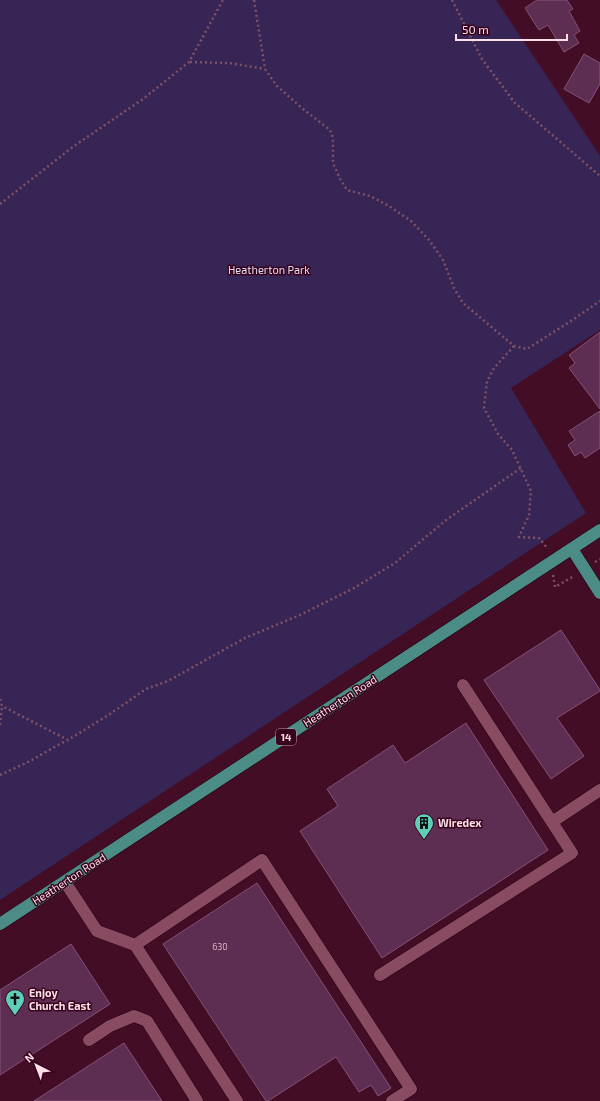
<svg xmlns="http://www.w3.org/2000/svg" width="600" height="1101" font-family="'Exo 2',sans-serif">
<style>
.green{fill:#372555}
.building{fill:#5e2e52;stroke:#855176}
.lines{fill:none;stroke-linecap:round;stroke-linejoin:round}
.minor-casing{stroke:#23000e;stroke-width:13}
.major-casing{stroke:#23000e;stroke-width:13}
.path{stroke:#7f5164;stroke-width:2.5;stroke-dasharray:2 3;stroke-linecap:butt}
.minor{stroke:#884b61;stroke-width:12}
.major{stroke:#4b8c86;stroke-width:12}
.labels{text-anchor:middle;stroke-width:3;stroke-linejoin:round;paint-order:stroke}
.number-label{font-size:9px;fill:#d4b3c2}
.shield{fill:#38031c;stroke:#c19daa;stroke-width:1}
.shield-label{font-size:10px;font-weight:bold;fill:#fcdfe7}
.park-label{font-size:11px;fill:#e1dbf3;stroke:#38031c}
.street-label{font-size:11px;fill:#fcdfe7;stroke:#38031c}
.poi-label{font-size:11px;font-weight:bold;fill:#fcdfe7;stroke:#38031c;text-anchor:start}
</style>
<rect width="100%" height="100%" fill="#430d25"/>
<path class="green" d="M0 0H496L600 156V330L511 388 586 513 0 900Z"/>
<path class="building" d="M537 0H567L573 9 569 11 580 31 574 35 579 43 564 52 548 25 539 30 525 8Z
M584 54 600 63V84L589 103 564 89Z
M600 332V409L569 368 575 363 569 355Z
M600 411V448L585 458 581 452 575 456 568 445 575 440 569 431Z
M561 630 600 690V691L557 718 584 756 551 779 484 680Z
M466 723 548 850 382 958 300 831 338 806 327 789 393 745 405 763Z
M257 883 391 1088 378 1096 371 1085 359 1092 336 1057 268 1101H266L163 944Z
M71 944 110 1004 0 1075V990Z
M124 1043 162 1101H34Z"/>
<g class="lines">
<defs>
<path id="minor" d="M552 822 600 790
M65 882 97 931 135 945
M380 975 572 853 463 685
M89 1040 110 1026 134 1016 147 1021 197 1101
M237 1101 135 945 262 860 411 1089 392 1101"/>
<path id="major" d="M572 549 600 593
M0 924 600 530"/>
</defs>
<use href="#minor" class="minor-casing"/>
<use href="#major" class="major-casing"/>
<path class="path" d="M254 0 265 69 277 86 303 109 330 130 333 138V163L340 179 347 190 370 196 389 206 411 221 429 240 443 260 454 288 463 303 514 346 527 349 574 319 600 301
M452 0 482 59 515 103 600 176
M190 62 229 63 265 69
M0 204 51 164 74 146 143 99 189 62 223 0
M514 346 494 368 487 381 484 408 498 434 512 450 531 491 529 515 519 537 539 538 548 549
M595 562 600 559
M553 575 555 587 574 576
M0 699 2 706 68 740 110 714 146 689 168 681 245 638 300 615 354 588 395 563 446 520 521 468
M0 725 2 706
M0 775 30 761 67 740"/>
<use href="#minor" class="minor"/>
<use href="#major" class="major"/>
</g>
<defs>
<symbol id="building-pin" viewBox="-11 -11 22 30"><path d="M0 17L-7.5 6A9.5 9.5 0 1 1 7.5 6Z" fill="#5eceb8" stroke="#38031c"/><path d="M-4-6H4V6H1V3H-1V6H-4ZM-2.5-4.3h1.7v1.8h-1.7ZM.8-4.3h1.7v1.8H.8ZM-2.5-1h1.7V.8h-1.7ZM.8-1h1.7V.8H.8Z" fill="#111"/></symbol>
<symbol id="church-pin" viewBox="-11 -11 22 30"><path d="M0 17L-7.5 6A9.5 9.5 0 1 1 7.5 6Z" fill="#5eceb8" stroke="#38031c"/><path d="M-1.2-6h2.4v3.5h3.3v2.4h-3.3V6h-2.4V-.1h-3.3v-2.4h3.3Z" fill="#111"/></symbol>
</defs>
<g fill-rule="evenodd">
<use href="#building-pin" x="413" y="812" width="22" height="30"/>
<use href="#church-pin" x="4" y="988" width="22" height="30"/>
</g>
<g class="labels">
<g class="number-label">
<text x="220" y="950">630</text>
</g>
<rect class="shield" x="276" y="729" width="20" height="16" rx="3"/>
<g class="shield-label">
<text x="286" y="741">14</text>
</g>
<g class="park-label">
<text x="269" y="274">Heatherton Park</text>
</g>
<g class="street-label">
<text transform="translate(340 701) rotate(-33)" y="4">Heatherton Road</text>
<text transform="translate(69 879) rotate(-33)" y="4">Heatherton Road</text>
</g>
<g class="poi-label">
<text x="438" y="827">Wiredex</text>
<text x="29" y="997">Enjoy<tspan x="29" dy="13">Church East</tspan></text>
</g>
</g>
<g transform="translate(36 1065) rotate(318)" stroke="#38031c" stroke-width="3" paint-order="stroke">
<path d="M0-3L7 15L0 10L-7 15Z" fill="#fcdfe7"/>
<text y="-6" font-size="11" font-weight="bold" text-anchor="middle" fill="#fcdfe7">N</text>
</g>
<path d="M456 34v6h111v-6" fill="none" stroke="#fcdfe7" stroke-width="2"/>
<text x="462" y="34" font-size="12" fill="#fcdfe7" stroke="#38031c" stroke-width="3" paint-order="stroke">50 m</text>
</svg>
